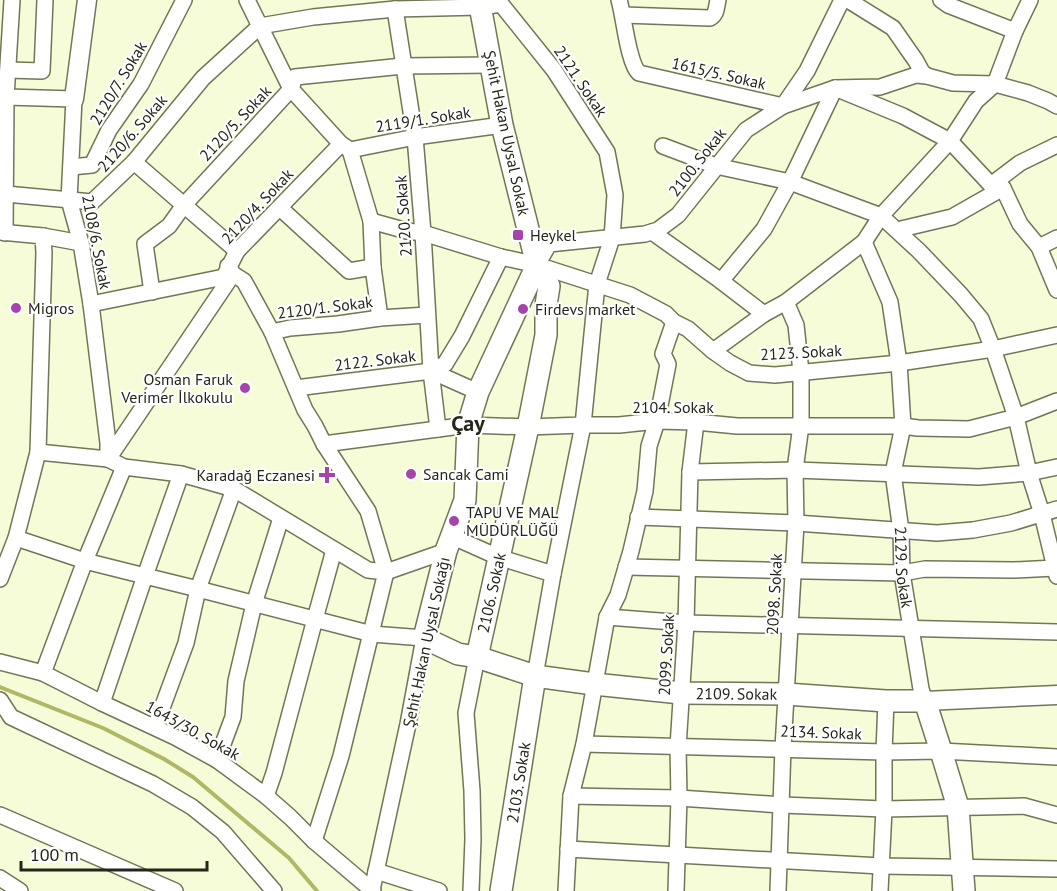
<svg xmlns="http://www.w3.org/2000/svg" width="1057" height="891" font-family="'PT Sans',sans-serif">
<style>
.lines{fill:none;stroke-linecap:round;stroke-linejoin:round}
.stream{stroke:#b0b866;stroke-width:4}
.minor-casing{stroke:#727657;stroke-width:18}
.tertiary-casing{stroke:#727657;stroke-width:21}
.secondary-casing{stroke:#727657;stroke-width:24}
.minor{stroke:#fff;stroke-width:15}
.tertiary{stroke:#fff;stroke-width:18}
.secondary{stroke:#fff;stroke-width:21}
.poi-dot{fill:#a445ae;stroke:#fff;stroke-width:2}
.labels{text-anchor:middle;stroke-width:4.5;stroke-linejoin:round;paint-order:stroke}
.street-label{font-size:16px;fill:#25261a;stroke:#fff}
.poi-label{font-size:16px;fill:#25261a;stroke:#fff;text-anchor:start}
.district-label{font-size:22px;font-weight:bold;fill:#25261a;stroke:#fff}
</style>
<rect width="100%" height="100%" fill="#f6fbd8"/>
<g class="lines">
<path class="stream" d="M0 687 103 728 164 759 193 777 289 858 317 891"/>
<defs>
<g id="minor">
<path d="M247 0 291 89 341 144 350 150 371 221 373 267 380 318"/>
<path d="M619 0C624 16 628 63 639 73L783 106 807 71 842 0"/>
<path d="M848 0 893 28 916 61 922 72 927 76"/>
<path d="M941 0 948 5 1015 31"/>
<path d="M395 9 415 137 423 233 431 371 478 392"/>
<path d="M623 15 710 18C717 14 716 8 718 0"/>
<path d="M8 70 42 71 45 0"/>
<path d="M6 97 74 99 69 200 81 243 91 304 108 443V459"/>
<path d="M663 146 716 166 790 182 881 216 919 251 961 295 981 319 993 349 1016 417 1029 473 1042 514 1057 576"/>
<path d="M350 150 415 137 502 125"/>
<path d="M134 162 237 251"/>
<path d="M71 167 92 165 109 130 141 84 184 0"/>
<path d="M991 185 1020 163 1057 145"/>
<path d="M6 194 92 202 134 162 203 78 260 26 313 17 395 9 481 7 501 4 554 70 607 152 615 195 612 238 597 284 583 425 528 427 468 425 324 444"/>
<path d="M280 208 349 271 373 267"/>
<path d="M371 221 407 231 423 233 501 257 537 265 549 244 645 234 658 230 678 215 746 130 783 106 835 88 880 87 916 75 927 76 953 83 995 84 1028 93 1048 101 1057 106"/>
<path d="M897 230 952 217 1003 188"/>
<path d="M0 232 43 236 44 253 38 452 108 459 124 467 181 474 234 489 368 570 386 572 341 756 314 841"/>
<path d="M652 232 721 281 764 314"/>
<path d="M5 233 6 97 12 0"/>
<path d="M43 236 81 243"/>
<path id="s1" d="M864 242 890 302 899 363 903 426 893 473 901 531 902 573 921 689 925 701"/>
<path d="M1039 247 1057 238"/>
<path d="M537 265 630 295 666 314 674 322 688 329 713 351 730 363 749 373 775 375 899 363 993 349 1057 335"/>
<path d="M228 266 233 274 244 281 272 332 290 328 338 324 380 318 427 315"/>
<path d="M721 281 764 229 790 182 835 88 903 116 950 141 991 185 1003 188 1020 224 1039 247 1057 290"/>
<path d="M152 292 145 244 169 226 184 205 291 89 295 77 403 66 492 65"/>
<path d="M91 304 224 277 237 251 341 144"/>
<path d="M272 332 305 410 315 426 324 444 368 511 386 572 446 551"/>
<path d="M713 351 764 314 786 302 864 242 881 216 950 141 976 101 995 84 1015 31 1030 0"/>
<path d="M431 371 438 429"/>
<path d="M296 388 431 371 445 364 462 336 501 257"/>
<path d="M108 459 233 274"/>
<path d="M124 467 85 561 145 576 181 474"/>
<path d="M690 472 795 470 979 477 1029 473 1057 467"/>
<path d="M638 517 796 523 937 533 973 530 1011 523 1057 509"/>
<path d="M451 536 498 557 553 574"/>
<path d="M16 538 85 561 43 673"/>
<path d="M626 567 902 573 925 569 1014 570 1055 568"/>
<path d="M0 579 16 538 38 452"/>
<path d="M607 617 686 623 1057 632"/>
<path d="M0 662 43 673 102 703 175 737 217 760 266 796 290 817 314 841 373 891"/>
<path d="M535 676 553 574 583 425H619L657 421 696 422 737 426H903L918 428 969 429 1016 417 1057 401"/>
<path d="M0 700 11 717 153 784 192 807 223 832 274 891"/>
<path d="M102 703 145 576 198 589 234 489"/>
<path d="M155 727 186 643 198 589 372 634 424 638 408 724 372 890"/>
<path d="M584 744 884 752 941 751 1057 757"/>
<path d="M217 760 233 717 236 681 254 604 281 518"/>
<path d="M266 796 274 773 315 619 334 550"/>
<path d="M571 796 679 798 782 805 884 809 1024 806 1057 815"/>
<path d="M0 815 175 891"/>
<path d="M568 849 881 866 1057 869"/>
<path d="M376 871 439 891"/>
<path d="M0 878 20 891"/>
<path d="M471 891 473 839 472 791 466 713 477 657"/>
<path d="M566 891 571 796 584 744 607 617 618 595 631 551 645 491 649 446 657 421 668 364 663 354 674 322"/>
<path d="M676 891 679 798 678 747 686 623 690 472 696 422"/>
<path d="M778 891 783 748 796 523 795 470 801 425V372L796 325 786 302"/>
<path d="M880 891 884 809V752L886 701"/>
</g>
<path id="tertiary" d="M74 99 87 0
M925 701 1057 695"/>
<g id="secondary">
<path id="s2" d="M537 265 478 392 468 425 465 500 446 551 424 638 458 654 477 657 535 676 594 684 681 693 786 694 886 701H925L941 751 958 807 964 891"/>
<path id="s3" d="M477 657 528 427 546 335V305L549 286 537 265 502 125 479 0"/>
<path id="s4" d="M501 891 535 676"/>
</g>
</defs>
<use href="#minor" class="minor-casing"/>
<use href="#tertiary" class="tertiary-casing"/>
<use href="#secondary" class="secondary-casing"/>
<use href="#minor" class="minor"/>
<use href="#tertiary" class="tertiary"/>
<use href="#secondary" class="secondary"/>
</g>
<g class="poi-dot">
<rect x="512" y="229" width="12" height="12" rx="3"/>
<circle cx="16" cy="308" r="6"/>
<circle cx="523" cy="309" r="6"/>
<circle cx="245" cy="388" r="6"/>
<circle cx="411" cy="474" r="6"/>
<path d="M324 466h6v6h6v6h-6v6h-6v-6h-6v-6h6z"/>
<circle cx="454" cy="521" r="6"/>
</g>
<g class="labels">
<g class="street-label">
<text transform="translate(719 73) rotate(13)" y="6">1615/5. Sokak</text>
<text transform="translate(581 81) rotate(56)" y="6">2121. Sokak</text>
<text transform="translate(118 83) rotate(-59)" y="6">2120/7. Sokak</text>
<text transform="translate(423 119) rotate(-9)" y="6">2119/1. Sokak</text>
<text transform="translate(235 123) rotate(-47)" y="6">2120/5. Sokak</text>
<text transform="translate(132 133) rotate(-49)" y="6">2120/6. Sokak</text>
<text transform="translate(507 133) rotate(78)" y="6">Şehit Hakan Uysal Sokak</text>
<text transform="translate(697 162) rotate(-52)" y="6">2100. Sokak</text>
<text transform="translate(257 206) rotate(-47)" y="6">2120/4. Sokak</text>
<text transform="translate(403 216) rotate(-94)" y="6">2120. Sokak</text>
<text transform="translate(97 242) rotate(79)" y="6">2108/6. Sokak</text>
<text transform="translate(325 307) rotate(-7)" y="6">2120/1. Sokak</text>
<text transform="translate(801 352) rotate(-3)" y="6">2123. Sokak</text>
<text transform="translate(375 360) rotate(-7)" y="6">2122. Sokak</text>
<text x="673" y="413">2104. Sokak</text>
<text dy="6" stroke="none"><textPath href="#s1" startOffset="333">2129. Sokak</textPath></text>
<text dy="6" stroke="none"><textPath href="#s3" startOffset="66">2106. Sokak</textPath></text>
<text transform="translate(774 594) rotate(-87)" y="6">2098. Sokak</text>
<text transform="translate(426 642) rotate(-78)" y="6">Şehit Hakan Uysal Sokağı</text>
<text transform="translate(666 655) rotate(-87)" y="6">2099. Sokak</text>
<text dy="6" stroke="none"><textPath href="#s2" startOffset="714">2109. Sokak</textPath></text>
<text transform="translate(193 730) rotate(29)" y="6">1643/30. Sokak</text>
<text transform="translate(821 732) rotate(2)" y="6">2134. Sokak</text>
<text dy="6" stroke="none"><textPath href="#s4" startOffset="110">2103. Sokak</textPath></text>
</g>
<g class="poi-label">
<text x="530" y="241">Heykel</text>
<text x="28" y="314">Migros</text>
<text x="535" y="315">Firdevs market</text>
<text x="233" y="385" text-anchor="end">Osman Faruk<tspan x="233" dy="18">Verimer İlkokulu</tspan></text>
<text x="423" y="480">Sancak Cami</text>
<text x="315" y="481" text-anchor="end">Karadağ Eczanesi</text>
<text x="466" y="518">TAPU VE MAL<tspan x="466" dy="18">MÜDÜRLÜĞÜ</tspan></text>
</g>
<g class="district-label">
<text x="468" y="431">Çay</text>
</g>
</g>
<path d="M21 861v9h186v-9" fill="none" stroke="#25261a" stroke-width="3"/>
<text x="30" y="861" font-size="18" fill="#25261a" stroke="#ffffff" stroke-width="4.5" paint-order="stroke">100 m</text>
</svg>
